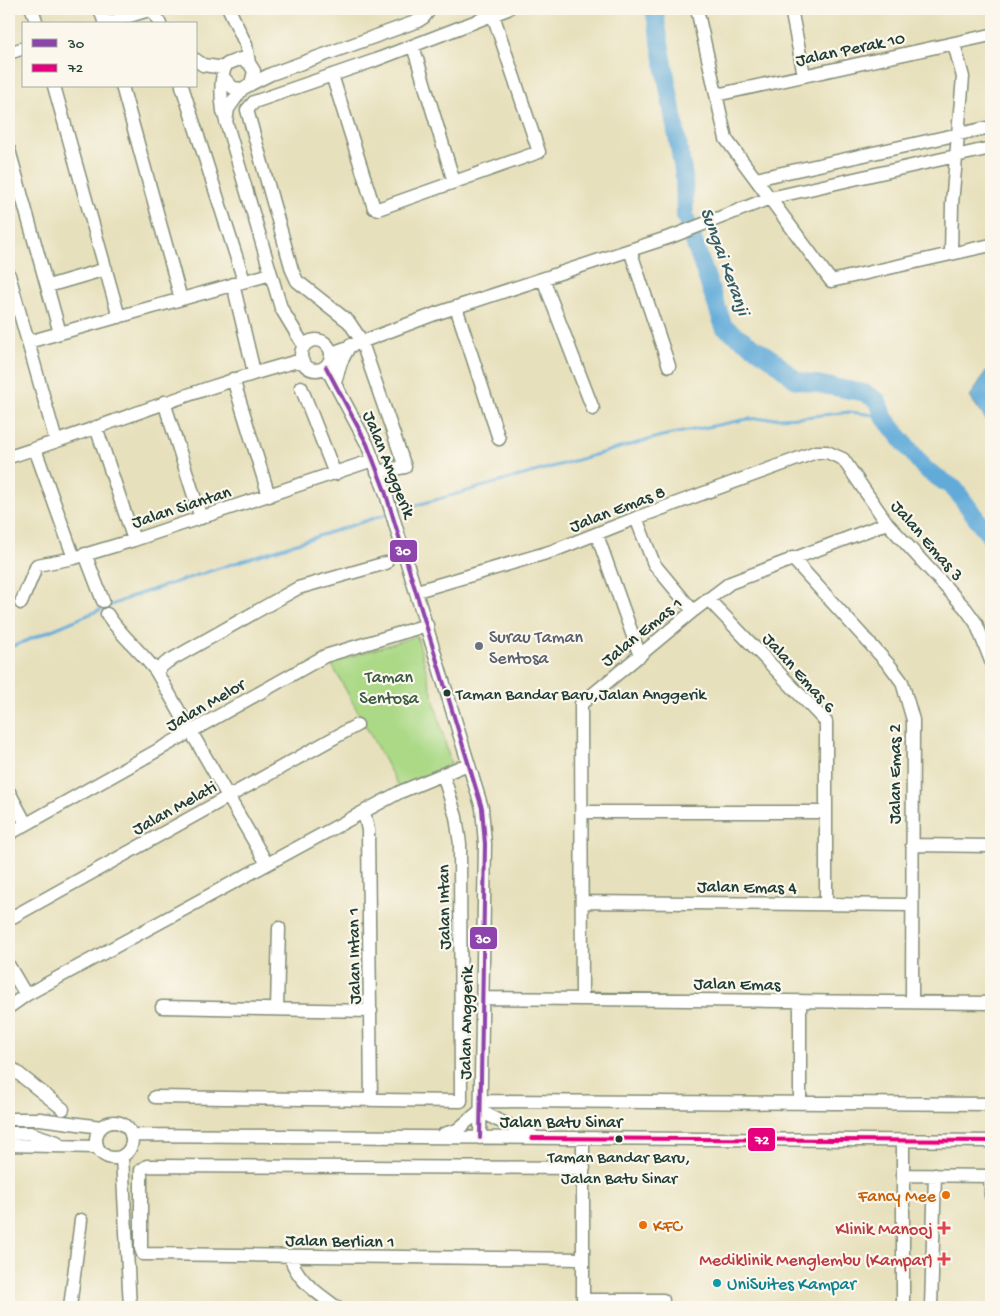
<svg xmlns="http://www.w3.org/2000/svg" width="1000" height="1316" font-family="'Gochi Hand',sans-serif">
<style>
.green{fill:#abd986;stroke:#658b5d}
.water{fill:#62abd9;stroke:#407486}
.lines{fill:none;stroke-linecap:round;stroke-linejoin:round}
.stream{stroke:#62abd9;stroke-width:3}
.river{stroke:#62abd9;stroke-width:18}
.minor-casing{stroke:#838e78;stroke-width:15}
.minor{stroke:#fff;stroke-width:12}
.bus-1-casing{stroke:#fbf7ec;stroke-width:8}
.bus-2-casing{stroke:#fbf7ec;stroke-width:8}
.bus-1{stroke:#8e44ad;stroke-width:4}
.bus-2{stroke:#e5007d;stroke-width:4}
.worship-dot{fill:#6b7280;stroke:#fbf7ec;stroke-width:2}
.bus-dot{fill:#1f3d34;stroke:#fbf7ec;stroke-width:2}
.food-dot{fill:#e8710a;stroke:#fbf7ec;stroke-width:2}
.health-dot{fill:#e0444e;stroke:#fbf7ec;stroke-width:2}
.culture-dot{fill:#0f9aa8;stroke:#fbf7ec;stroke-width:2}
.labels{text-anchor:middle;stroke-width:4.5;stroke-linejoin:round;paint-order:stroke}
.bus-label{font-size:17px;fill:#1f3d34;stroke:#fbf7ec;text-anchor:start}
.street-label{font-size:18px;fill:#1f3d34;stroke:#fbf7ec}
.worship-label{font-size:18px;fill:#5b616d;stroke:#fbf7ec;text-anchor:start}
.park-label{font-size:18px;fill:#3b5c44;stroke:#fbf7ec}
.food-label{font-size:18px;fill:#c56008;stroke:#fbf7ec;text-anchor:end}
.health-label{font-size:18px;fill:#be3a42;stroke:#fbf7ec;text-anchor:end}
.culture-label{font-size:18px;fill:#0d838f;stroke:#fbf7ec;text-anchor:start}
.water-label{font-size:19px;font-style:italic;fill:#335e66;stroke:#fbf7ec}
.line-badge{stroke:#fbf7ec;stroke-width:2}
.badge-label{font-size:14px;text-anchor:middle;font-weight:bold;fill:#fff}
</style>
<rect width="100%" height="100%" fill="#fbf7ec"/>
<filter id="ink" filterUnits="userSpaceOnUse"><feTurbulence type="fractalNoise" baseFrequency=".02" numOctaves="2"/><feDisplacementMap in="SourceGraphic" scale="10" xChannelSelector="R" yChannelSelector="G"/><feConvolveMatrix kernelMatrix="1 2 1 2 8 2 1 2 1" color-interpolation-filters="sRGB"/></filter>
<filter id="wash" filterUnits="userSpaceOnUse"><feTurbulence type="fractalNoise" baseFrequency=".0096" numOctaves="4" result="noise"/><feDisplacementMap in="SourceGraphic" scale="20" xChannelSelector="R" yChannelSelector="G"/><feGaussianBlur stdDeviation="1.12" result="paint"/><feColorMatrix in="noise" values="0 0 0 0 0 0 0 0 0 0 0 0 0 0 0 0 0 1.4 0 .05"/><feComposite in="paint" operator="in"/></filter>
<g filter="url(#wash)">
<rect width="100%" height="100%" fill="#e7e0bc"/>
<path class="green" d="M417 636 451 765 399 787 331 663Z"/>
<path class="water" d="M986 371H991V427L970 397Z"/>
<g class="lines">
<path class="stream" d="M396 511 662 436 748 419 804 417 849 412 883 416
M9 648 133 596 390 513"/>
<path class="river" d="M654 9 684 176 685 216 724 327 772 359 796 380 865 393 878 401 883 416 925 469 955 489 991 538"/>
</g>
</g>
<g filter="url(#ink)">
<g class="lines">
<defs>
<path id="minor" d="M32 9 37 24
M100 9 105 24
M152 9 160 24
M229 9 246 45 249 63
M697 9 726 139 831 281 991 245
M791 9 804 75
M104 24 152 9
M413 46 454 182
M9 53 24 48
M196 60 203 65 225 68
M332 75 374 208 378 209 539 152 493 15
M224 78 233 88 242 89 251 84 254 71 249 63 240 59 227 64C219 76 221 97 223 111L281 308 304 346
M251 84 271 74 418 21 424 17 430 9
M54 86 119 317
M122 86 181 299
M182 86 244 281
M716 95 991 35
M226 122 228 109 242 89
M9 150 60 333
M756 179 991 127
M630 250 669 366
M951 254 952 204 963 77 954 44
M9 275 56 441
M543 279 593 409
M233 284 254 372
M48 286 106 269
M456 307 499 439
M301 355a15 15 0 1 1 30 0a15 15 0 1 1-30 0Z
M28 342 271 274
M332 353 435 314 673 236 770 198 991 148
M326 367 367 444 385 491 482 808 485 844 480 1138
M233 379 269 496
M335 382 341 362 350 345
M301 387 335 474
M164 402 201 518
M96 427 134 540
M35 449 74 558
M9 457C107 426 202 386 302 360
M377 472 405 467 361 340 349 322 297 281 292 270 247 110 254 102 373 61 508 9
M636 518 654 564 693 611
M597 535 640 656
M85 554 103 601
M792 558 891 667 902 682 913 720 912 1002
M417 591 553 551 636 518 816 452H827L843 459 887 523 966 609 976 623 991 661
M708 599 826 722V904
M21 603 37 565 74 558 134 540 373 460
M107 614C120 635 140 650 156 671L267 864
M156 671 167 662 298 588 386 563
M9 792 26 824
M364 812 368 830 371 1100
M582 812H826
M9 834 325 656 427 625
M912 845 991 846
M582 902 912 905
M9 919 357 725
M9 966 26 995
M483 998 991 1003
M582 999 581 704 693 611 730 583 887 523
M800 1001V1103
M9 1007 26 995 400 792 468 764
M162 1007 371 1011
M277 1009 279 928
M9 1066 63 1109
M155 1097 461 1101 460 844 456 817 443 774
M481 1101 991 1104
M481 1110 495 1119 532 1135
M9 1119H40L101 1127
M96 1140a18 18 0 1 1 36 0a18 18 0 1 1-36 0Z
M9 1133H30L57 1142
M444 1134 457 1130 481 1110
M131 1135 991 1141
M903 1141V1307
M9 1145 96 1147
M122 1157 130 1307
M903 1175 991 1176
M990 1175 991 1196
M290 1256C297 1281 317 1292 336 1307
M583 1259 143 1254 141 1249V1170L147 1166 584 1168
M583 1300H663
M70 1307 81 1220
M583 1307V1138
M931 1307 935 1175"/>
</defs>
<use href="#minor" class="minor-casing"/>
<use href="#minor" class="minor"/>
<defs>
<path id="bus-1" d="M326 367 367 444 385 491 482 808 485 844 480 1138"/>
<path id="bus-2" d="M532 1138 991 1141"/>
</defs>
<use href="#bus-1" class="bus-1-casing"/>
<use href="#bus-2" class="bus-2-casing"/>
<use href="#bus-1" class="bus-1"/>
<use href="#bus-2" class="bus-2"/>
</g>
</g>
<circle class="worship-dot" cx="479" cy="646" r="5"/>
<g class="bus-dot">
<circle cx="447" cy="693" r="4.5"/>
<circle cx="619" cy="1139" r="4.5"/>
</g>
<g class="food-dot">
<circle cx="946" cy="1195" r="5"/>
<circle cx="643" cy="1225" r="5"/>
</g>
<g class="health-dot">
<path d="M941.5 1220.5h5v5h5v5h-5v5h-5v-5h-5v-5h5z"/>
<path d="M941.5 1251.5h5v5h5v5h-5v5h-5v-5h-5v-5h5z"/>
</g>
<circle class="culture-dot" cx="717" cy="1283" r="5"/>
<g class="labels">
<g class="bus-label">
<text x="456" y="699">Taman Bandar Baru,Jalan Anggerik</text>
<text x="619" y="1162" text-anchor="middle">Taman Bandar Baru,<tspan x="619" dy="21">Jalan Batu Sinar</tspan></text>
</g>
<g class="street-label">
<text transform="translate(850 48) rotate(-12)" y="6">Jalan Perak 10</text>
<text transform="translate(390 464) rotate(68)" y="6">Jalan Anggerik</text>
<text transform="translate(181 506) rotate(-18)" y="6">Jalan Siantan</text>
<text transform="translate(617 508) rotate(-21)" y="6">Jalan Emas 8</text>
<text transform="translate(928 540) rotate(49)" y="6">Jalan Emas 3</text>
<text transform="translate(641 631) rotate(-39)" y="6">Jalan Emas 1</text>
<text transform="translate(800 672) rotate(48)" y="6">Jalan Emas 6</text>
<text transform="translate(205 704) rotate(-30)" y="6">Jalan Melor</text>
<text transform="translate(894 774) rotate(-90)" y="6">Jalan Emas 2</text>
<text transform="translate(174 807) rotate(-29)" y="6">Jalan Melati</text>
<text transform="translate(747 886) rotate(1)" y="6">Jalan Emas 4</text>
<text transform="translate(443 907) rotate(-91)" y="6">Jalan Intan</text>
<text transform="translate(353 956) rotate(-91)" y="6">Jalan Intan 1</text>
<text transform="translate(737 983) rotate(1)" y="6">Jalan Emas</text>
<text transform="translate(465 1023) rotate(-89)" y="6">Jalan Anggerik</text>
<text x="561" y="1127">Jalan Batu Sinar</text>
<text transform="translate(340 1240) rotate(1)" y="6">Jalan Berlian 1</text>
</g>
<g class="worship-label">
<text x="489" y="642">Surau Taman<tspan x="489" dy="21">Sentosa</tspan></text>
</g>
<g class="park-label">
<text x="389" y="682">Taman<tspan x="389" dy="21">Sentosa</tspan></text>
</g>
<g class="food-label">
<text x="936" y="1201">Fancy Mee</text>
<text x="653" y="1231" text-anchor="start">KFC</text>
</g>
<g class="health-label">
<text x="933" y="1234">Klinik Manooj</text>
<text x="933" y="1265">Mediklinik Menglembu (Kampar)</text>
</g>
<g class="culture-label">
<text x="727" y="1289">UniSuites Kampar</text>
</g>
<g class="water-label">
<text transform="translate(727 261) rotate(70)" y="7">Sungai Keranji</text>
</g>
</g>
<g class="line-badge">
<rect x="389" y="539" width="29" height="24" rx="5" fill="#8e44ad"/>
<rect x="469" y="926" width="29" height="24" rx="5" fill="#8e44ad"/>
<rect x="747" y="1127" width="29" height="25" rx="5" fill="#e5007d"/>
</g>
<g class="badge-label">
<text x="403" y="555">30</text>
<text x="483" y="943">30</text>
<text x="762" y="1144">72</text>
</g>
<rect width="1000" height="1316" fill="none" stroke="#fbf7ec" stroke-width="30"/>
<rect x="22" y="22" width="175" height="65" fill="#fbf7ec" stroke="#a3ada2"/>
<rect x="32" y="39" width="25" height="8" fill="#8e44ad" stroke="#a3ada2"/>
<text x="68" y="48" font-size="15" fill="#1f3d34">30</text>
<rect x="32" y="64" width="25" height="8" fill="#e5007d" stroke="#a3ada2"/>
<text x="68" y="72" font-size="15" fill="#1f3d34">72</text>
</svg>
